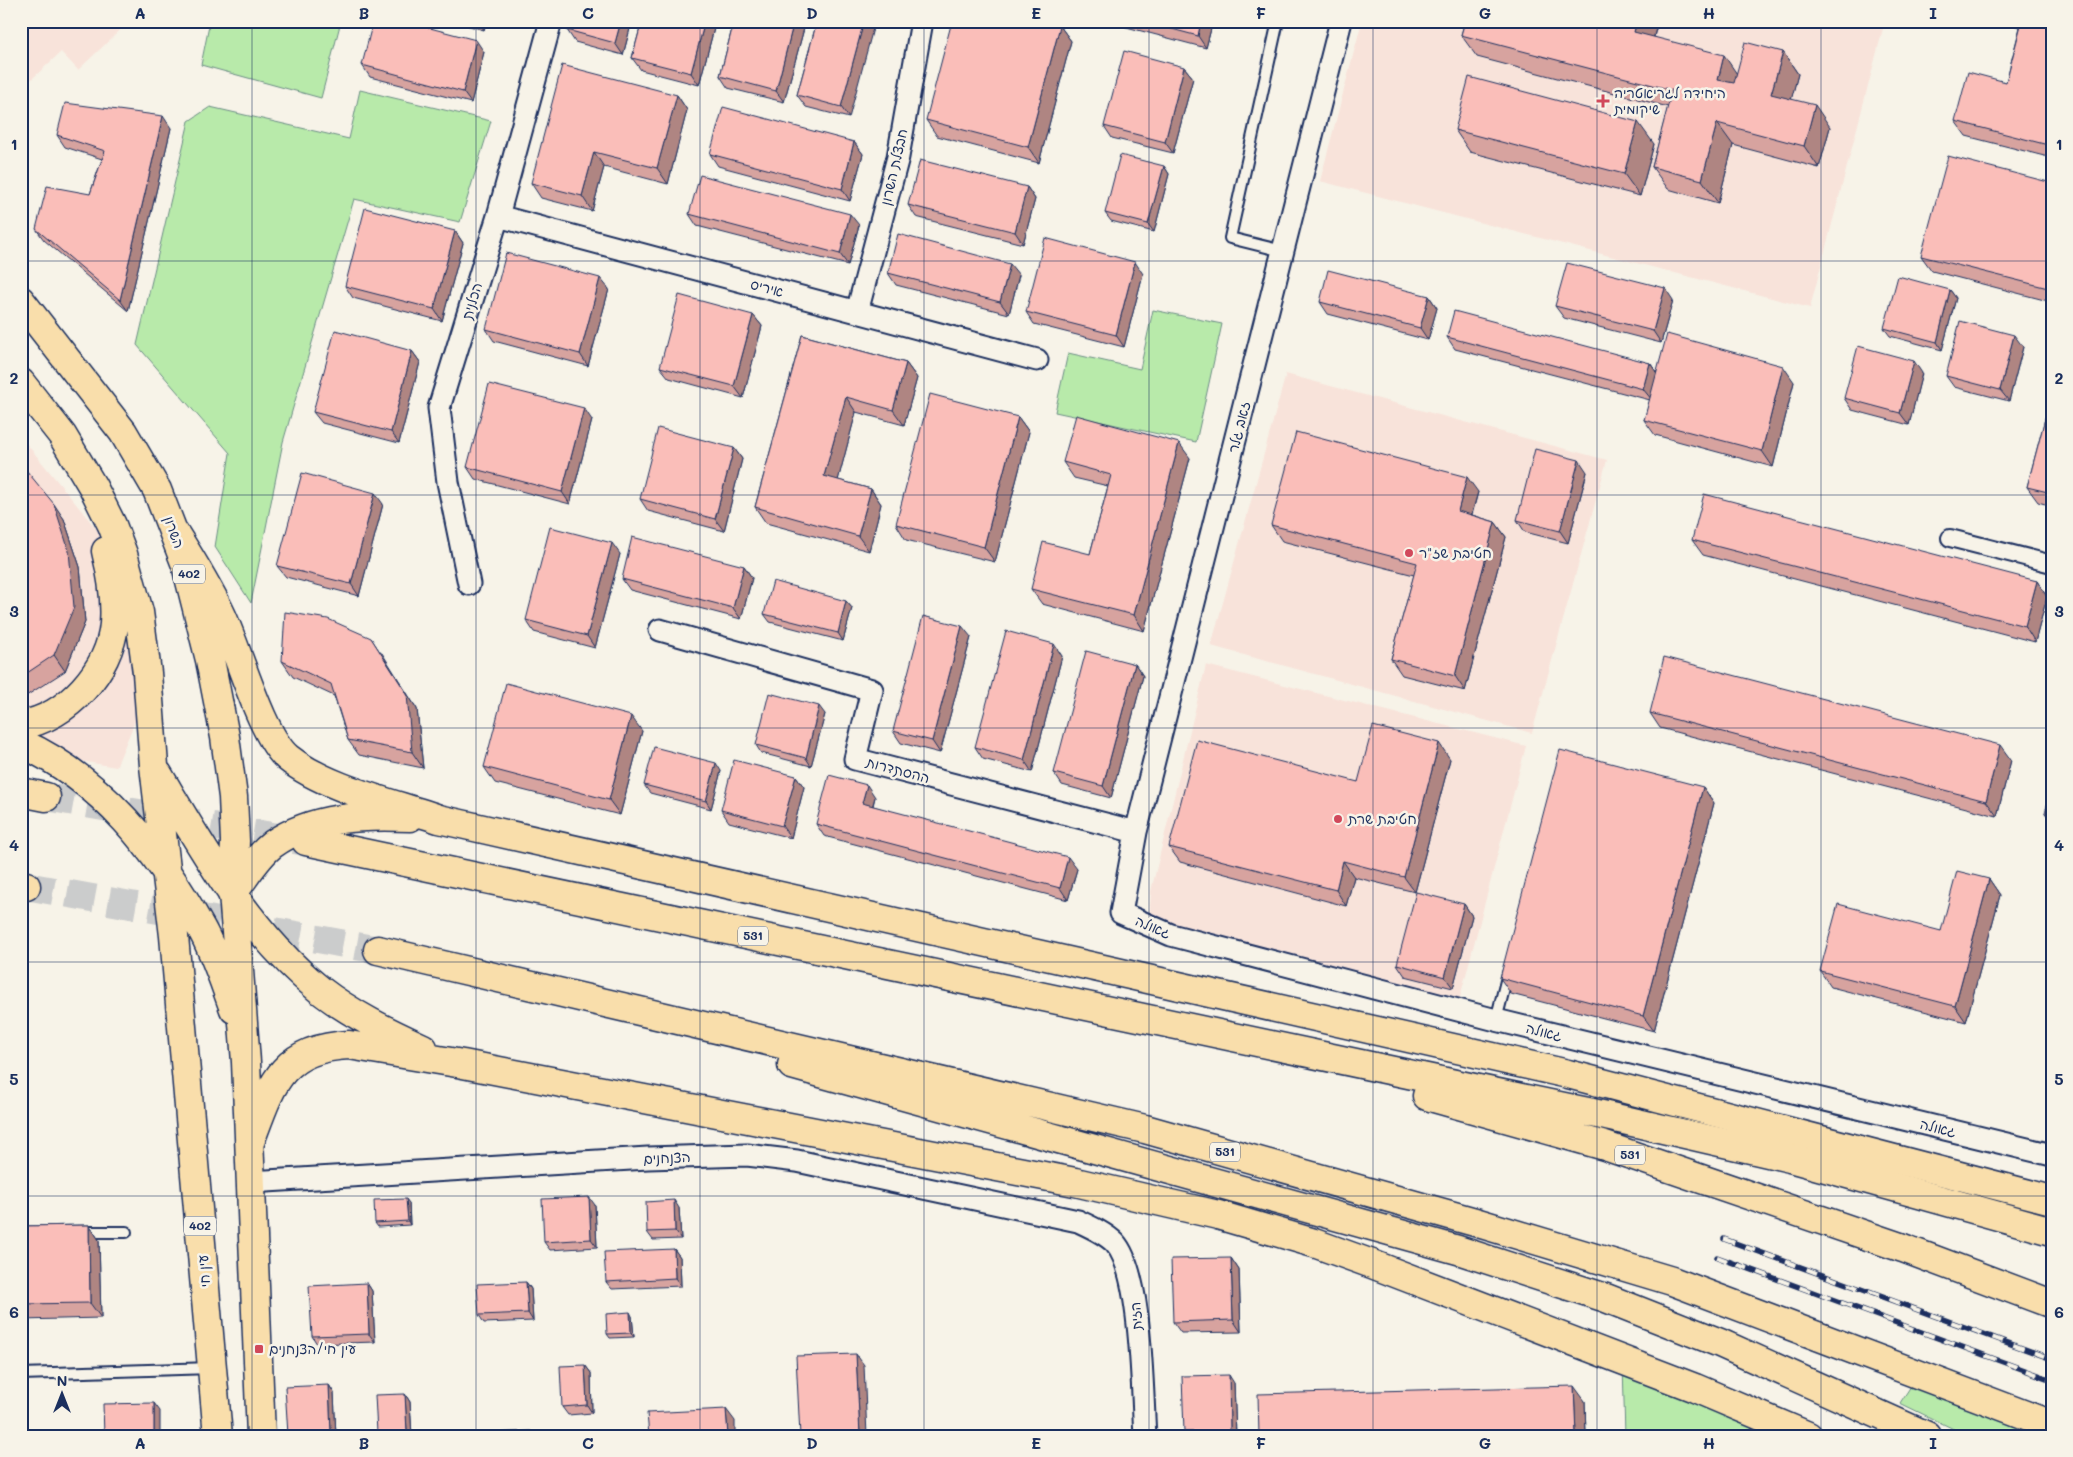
<svg xmlns="http://www.w3.org/2000/svg" width="2073" height="1457" font-family="Mali,'Playpen Sans Hebrew',sans-serif">
<style>
.built{fill:#f8e3da}
.green{fill:#b8eaaa;stroke:#6a8c84}
.lines{fill:none;stroke-linecap:round;stroke-linejoin:round}
.motorway-tunnel{stroke:#cbcccc;stroke-width:28;stroke-dasharray:28 14;stroke-linecap:butt}
.service-casing{stroke:#1b2f5e;stroke-width:14}
.pedestrian-casing{stroke:#1b2f5e;stroke-width:20}
.minor-casing{stroke:#1b2f5e;stroke-width:25}
.primary-casing{stroke:#1b2f5e;stroke-width:31}
.motorway-casing{stroke:#1b2f5e;stroke-width:31}
.service{stroke:#f7f3e8;stroke-width:10}
.pedestrian{stroke:#f7f3e8;stroke-width:16}
.minor{stroke:#f7f3e8;stroke-width:21}
.primary{stroke:#f9deab;stroke-width:28}
.motorway{stroke:#f9deab;stroke-width:28}
.rail-casing{stroke:#1b2f5e;stroke-width:5.5}
.rail{stroke:#f7f3e8;stroke-width:4;stroke-dasharray:11;stroke-linecap:butt}
.wall{fill:#d7a39f;stroke:#1b2f5e}
.shaded-wall{fill:#af8582;stroke:#1b2f5e}
.building{fill:#fabeb9;stroke:#1b2f5e}
.grid{fill:none;stroke:#1b2f5e;stroke-width:1;stroke-opacity:0.55}
.poi-dot{fill:#d1495b;stroke:#f7f3e8;stroke-width:2}
.labels{text-anchor:middle;stroke-width:5;stroke-linejoin:round;paint-order:stroke}
.shield{fill:#f7f3e8;stroke:#5d6a87;stroke-width:1}
.shield-label{font-size:12px;font-weight:bold;fill:#1b2f5e}
.poi-label{font-size:14px;fill:#1b2f5e;stroke:#f7f3e8;text-anchor:start}
.street-label{font-size:14px;fill:#1b2f5e;stroke:#f7f3e8}
.neatline{fill:none;stroke:#1b2f5e;stroke-width:2}
.grid-label{font-size:16px;text-anchor:middle;font-weight:bold;fill:#1b2f5e}
</style>
<rect width="100%" height="100%" fill="#f7f3e8"/>
<filter id="ink" filterUnits="userSpaceOnUse"><feTurbulence type="fractalNoise" baseFrequency=".02" numOctaves="2"/><feDisplacementMap in="SourceGraphic" scale="10" xChannelSelector="R" yChannelSelector="G"/><feConvolveMatrix kernelMatrix="1 2 1 2 8 2 1 2 1" color-interpolation-filters="sRGB"/></filter>
<g filter="url(#ink)">
<path class="built" d="M21 21H130L78 70 61 52 21 89Z
M1362 21H1885L1810 308 1320 181Z
M1286 374 1607 460 1532 733 1211 646Z
M21 437 118 555 146 625 136 719 116 767 21 751Z
M1206 665 1526 746 1458 1005 1170 923 1149 921 1151 891Z"/>
<path class="green" d="M210 21H341L321 98 201 65Z
M360 90 491 121 460 222 354 199 283 442 251 603 215 547 230 453 137 345 189 121 210 107 349 139Z
M1153 310 1222 324 1196 442 1055 412 1068 353 1140 369Z
M1623 1365 1792 1436H1625Z
M1911 1386 2040 1436H1968L1900 1403Z"/>
<g class="lines">
<path class="motorway-tunnel" d="M46 797 300 841
M26 886 378 950"/>
<defs>
<path id="service" d="M1278 21 1230 238 1283 251
M1496 1020 1508 973
M82 1232H126
M21 1374 212 1368"/>
<path id="pedestrian" d="M1950 538 2052 564"/>
<path id="minor" d="M1341 21 1136 832 1121 913 1171 935 1496 1020 2052 1155
M498 216 1037 360
M857 312 898 157 922 21
M469 584 448 482 439 408 498 216 551 21
M660 630 872 690 855 759 1136 832
M250 1182 648 1158 747 1155 797 1161 1078 1221C1091 1227 1105 1233 1115 1243 1142 1273 1142 1392 1145 1436"/>
<path id="primary" d="M21 301 123 432 157 490 186 565 210 660 225 737 233 797 235 841 233 893 246 1062 261 1436
M21 383 62 435 93 487 112 525 123 554 139 612 147 673 154 766 174 936 218 1436
M174 532C191 559 208 586 221 614 238 649 261 736 288 758 325 788 393 803 439 819L1568 1074 2052 1200
M21 725C67 718 110 670 114 624 116 599 112 575 106 551
M21 743C103 780 158 851 201 928 215 953 224 982 234 1009
M158 774C204 851 249 933 320 990 351 1014 388 1032 423 1048
M232 894C245 878 256 857 273 844 313 816 364 815 410 817
M250 1142C271 1086 280 1048 349 1045L463 1064 1075 1182 1218 1215 1314 1243 1372 1264 1695 1388 1808 1436"/>
<path id="motorway" d="M21 792 46 797
M306 841 1602 1115 1790 1158 2052 1231
M21 885 26 886
M378 950 1145 1129 1475 1222 1672 1281 2052 1425
M792 1065 1458 1250 1606 1298 1720 1343 1927 1436
M1427 1096 1605 1146 1903 1248 2052 1304"/>
</defs>
<use href="#service" class="service-casing"/>
<use href="#pedestrian" class="pedestrian-casing"/>
<use href="#minor" class="minor-casing"/>
<use href="#primary" class="primary-casing"/>
<use href="#motorway" class="motorway-casing"/>
<use href="#service" class="service"/>
<use href="#pedestrian" class="pedestrian"/>
<use href="#minor" class="minor"/>
<use href="#primary" class="primary"/>
<use href="#motorway" class="motorway"/>
<defs>
<path id="rail" d="M1724 1239 2052 1359
M1717 1257 2052 1380"/>
</defs>
<use href="#rail" class="rail-casing"/>
<use href="#rail" class="rail"/>
</g>
<path class="wall" d="M451 21H487L484 30Z
M632 21 623 55 575 42 567 30Z
M642 21H716L699 85 641 70 632 58Z
M734 21H806L784 102 728 88 720 76Z
M817 21 849 118 806 107 797 95Z
M1113 21H1213L1206 48 1115 24Z
M1465 21H1658L1654 37 1736 73 1783 52 1798 74 1791 99 1830 127 1819 168 1733 145 1718 203 1668 189 1652 167 1668 107 1477 57 1461 35Z
M2005 21H2052V158L1966 136 1955 121 2006 82 2020 27 2006 23Z
M1060 26 1071 41 1039 163 937 136 926 120Z
M484 52 471 103 370 77 362 65Z
M1184 67 1193 78 1173 153 1112 138 1104 126Z
M677 95 687 110 668 184 604 167 592 211 541 198 531 183Z
M171 128 128 311 44 240 36 229 90 194 102 159 65 147 57 135Z
M1455 130 1654 144 1640 196 1470 152Z
M854 142 863 154 850 201 718 166 710 154Z
M1164 166 1169 174 1154 232 1111 221 1105 213Z
M2052 183V302L1932 271 1921 256Z
M1027 187 1035 199 1023 244 916 217 908 205Z
M689 214 859 225 848 265 697 226Z
M455 231 463 243 442 321 353 298 345 286Z
M888 273 1019 275 1009 314 896 285Z
M1143 274 1124 347 1034 324 1026 312Z
M609 289 588 366 494 341 486 329Z
M1950 290 1956 298 1942 350 1890 336 1884 328Z
M1429 296 1437 308 1428 340 1328 314 1320 302Z
M1673 300 1661 343 1564 318 1555 306Z
M753 315 762 326 743 398 669 378 660 367Z
M802 335 906 363 917 378 904 425 856 412 838 480 871 489 881 504 869 551 766 523 755 507Z
M1447 337 1650 363 1657 372 1794 382 1773 467 1655 435 1644 420 1650 400 1455 349Z
M2023 347 2009 401 1954 387 1946 376Z
M412 351 420 362 399 443 322 423 313 412Z
M1922 373 1909 425 1852 410 1844 398Z
M2052 392V506L2038 502 2027 487Z
M1018 417 1029 432 995 562 906 540 896 524Z
M592 420 570 504 475 479 467 467Z
M734 448 742 459 724 531 648 511 640 499Z
M1190 458 1144 631 1042 604 1031 589 1090 554 1108 486 1074 478 1063 462Z
M21 464 64 519 80 567 85 622 65 671 26 696H21Z
M1587 472 1568 543 1525 532 1517 520Z
M1478 492 1472 515 1495 522 1506 537 1465 691 1402 675 1391 659 1414 575 1282 541 1271 525Z
M383 504 359 596 286 577 277 566Z
M1692 540 2037 581 2047 597 2035 642 1703 555Z
M620 554 595 648 534 632 526 620Z
M744 566 752 578 741 619 630 590 622 579Z
M846 601 852 608 843 641 770 622 764 614Z
M971 637 940 753 901 743 893 731Z
M382 653 417 709 423 768 359 755 348 740 334 696 293 677 282 661Z
M1062 656 1032 772 983 759 975 747Z
M1135 664 1143 676 1111 798 1062 785 1054 773Z
M1650 713 2011 760 1997 816 1660 728Z
M825 714 811 766 761 753 756 745Z
M642 731 620 815 495 783 484 767Z
M1450 759 1415 892 1354 877 1346 906 1180 862 1169 847 1358 782Z
M721 771 711 809 650 793 644 785Z
M796 776 804 787 791 838 729 822 721 810Z
M1703 787 1714 803 1654 1031 1511 994 1500 978Z
M2052 788V822L2045 813Z
M875 797 873 806 1077 869 1068 900 824 836 816 824Z
M1989 879 2000 895 1966 1022 1831 987 1820 971 1941 931Z
M1464 904 1472 916 1453 988 1405 976 1397 964Z
M409 1203 410 1225 378 1227 375 1223Z
M595 1205 597 1247 550 1250 544 1242Z
M679 1208 681 1239 653 1240 647 1232Z
M89 1225 99 1240 101 1318 21 1320V1226Z
M674 1249 680 1257 681 1286 612 1289 606 1282Z
M1231 1258 1239 1270 1241 1332 1181 1333 1173 1322Z
M526 1282 531 1289 533 1321 484 1323 479 1315Z
M367 1283 372 1291 375 1342 317 1344 312 1336Z
M632 1316 634 1337 610 1338 607 1334Z
M585 1365 591 1373 592 1413 568 1415 562 1407Z
M1234 1383 1236 1436H1186L1184 1432Z
M329 1385 334 1393 336 1436H288V1435Z
M405 1394 410 1402 412 1436H378L377 1433Z
M1585 1401 1586 1436H1259Z"/>
<path class="shaded-wall" d="M479 21H487L484 30 479 22Z
M621 21H632L623 55 615 43Z
M705 21H716L699 85 691 73Z
M794 21H806L784 102 776 91Z
M864 21H875L849 118 841 107Z
M1201 21H1213L1206 48 1198 36Z
M1637 21H1658L1649 54 1634 32Z
M1060 26 1071 41 1039 163 1028 147Z
M476 40 484 52 471 103 463 92Z
M1783 52 1798 74 1787 116 1771 94Z
M1724 55 1739 77 1733 102 1718 80Z
M1184 67 1193 78 1173 153 1165 142Z
M677 95 687 110 668 184 657 168Z
M1815 105 1830 127 1819 168 1804 146Z
M163 116 171 128 128 311 120 300Z
M1638 122 1654 144 1640 196 1624 174Z
M1717 123 1733 145 1718 203 1702 180Z
M854 142 863 154 850 201 842 189Z
M594 152 604 167 592 211 582 196Z
M1164 166 1169 174 1154 232 1148 224Z
M1027 187 1035 199 1023 244 1015 232Z
M850 214 859 225 848 265 840 254Z
M455 231 463 243 442 321 434 309Z
M1135 262 1143 274 1124 347 1116 335Z
M1010 264 1019 275 1009 314 1000 302Z
M2052 273V294L2048 288Z
M600 278 609 289 588 366 580 354Z
M1665 288 1673 300 1661 343 1653 331Z
M1950 290 1956 298 1942 350 1937 342Z
M1429 296 1437 308 1428 340 1420 328Z
M753 315 762 326 743 398 734 386Z
M2014 335 2023 347 2009 401 2000 390Z
M412 351 420 362 399 443 391 432Z
M1914 361 1922 373 1909 425 1900 413Z
M906 363 917 378 904 425 893 410Z
M1650 363 1658 375 1652 400 1643 389Z
M1783 366 1794 382 1773 467 1762 451Z
M846 397 856 412 835 492 824 476Z
M584 408 592 420 570 504 562 492Z
M1018 417 1029 432 995 562 984 547Z
M1179 443 1190 458 1144 631 1134 615Z
M734 448 742 459 724 531 715 519Z
M1579 460 1587 472 1568 543 1560 531Z
M1467 477 1478 492 1468 527 1458 511Z
M871 489 881 504 869 551 858 536Z
M375 493 383 504 359 596 351 584Z
M54 504 64 519 80 567 85 622 65 671 54 655Z
M1495 522 1506 537 1465 691 1455 676Z
M612 543 620 554 595 648 587 636Z
M744 566 752 578 741 619 733 608Z
M2037 581 2047 597 2035 642 2025 626Z
M846 601 852 608 843 641 838 633Z
M962 626 971 637 940 753 932 741Z
M371 638 417 709 423 768 412 752Z
M1054 644 1062 656 1032 772 1024 760Z
M1135 664 1143 676 1111 798 1103 786Z
M819 706 825 714 811 766 806 758Z
M631 716 642 731 620 815 609 800Z
M1439 743 1450 759 1415 892 1404 877Z
M2000 745 2011 760 1997 816 1986 801Z
M716 763 721 771 711 809 706 801Z
M796 776 804 787 791 838 782 826Z
M867 785 875 797 870 815 862 803Z
M1703 787 1714 803 1654 1031 1643 1016Z
M1068 857 1077 869 1068 900 1060 888Z
M1343 861 1354 877 1346 906 1336 890Z
M1989 879 2000 895 1966 1022 1955 1006Z
M1464 904 1472 916 1453 988 1445 977Z
M589 1197 595 1205 597 1247 591 1239Z
M406 1199 409 1203 410 1225 408 1221Z
M674 1200 679 1208 681 1239 675 1231Z
M89 1225 99 1240 101 1318 90 1303Z
M674 1249 680 1257 681 1286 675 1278Z
M1231 1258 1239 1270 1241 1332 1233 1320Z
M526 1282 531 1289 533 1321 528 1313Z
M367 1283 372 1291 375 1342 369 1334Z
M630 1312 632 1316 634 1337 631 1333Z
M856 1354 864 1365 867 1436H860Z
M585 1365 591 1373 592 1413 587 1405Z
M1229 1375 1234 1383 1236 1436H1234L1230 1431Z
M329 1385 334 1393 336 1436H333L331 1433Z
M1574 1386 1585 1401 1586 1436H1577L1576 1435Z
M405 1394 410 1402 412 1436H409L407 1432Z
M154 1403 160 1411V1436H154Z
M726 1409 735 1421V1436H728Z"/>
<path class="building" d="M373 21H403L476 40 463 92 362 65Z
M569 21H621L615 43 567 30Z
M642 21H705L691 73 632 58Z
M734 21H794L776 91 720 76Z
M817 21H864L841 107 797 95Z
M952 21H1043L1060 26 1028 147 926 120Z
M1142 21H1201L1198 36Z
M1465 21H1637L1634 32 1724 55 1718 80 1734 83 1745 42 1783 52 1771 94 1815 105 1804 146 1717 123 1702 180 1652 167 1672 90 1461 35Z
M2022 21H2052V146L1955 121 1968 72 2006 82Z
M1124 51 1184 67 1165 142 1104 126Z
M562 65 677 95 657 168 594 152 582 196 531 183Z
M1469 77 1638 122 1624 174 1455 130Z
M65 103 163 116 120 300 36 229 47 186 90 194 105 151 57 135Z
M723 107 854 142 842 189 710 154Z
M1120 155 1164 166 1148 224 1105 213Z
M1948 156 2052 183V273L2048 288 1921 256Z
M920 160 1027 187 1015 232 908 205Z
M700 175 850 214 840 254 689 214Z
M365 208 455 231 434 309 345 286Z
M898 234 1010 264 1000 302 888 273Z
M1045 238 1135 262 1116 335 1026 312Z
M506 253 600 278 580 354 486 329Z
M1567 263 1665 288 1653 331 1555 306Z
M1328 270 1429 296 1420 328 1320 302Z
M1898 276 1950 290 1937 342 1884 328Z
M679 295 753 315 734 386 660 367Z
M1454 311 1650 363 1643 389 1447 337Z
M1960 321 2014 335 2000 390 1946 376Z
M335 330 412 351 391 432 313 412Z
M1667 334 1783 366 1762 451 1644 420Z
M802 335 906 363 893 410 846 397 824 476 871 489 858 536 755 507Z
M1858 346 1914 361 1900 413 1844 398Z
M489 384 584 408 562 492 467 467Z
M2052 392V493L2027 487Z
M930 394 1018 417 984 547 896 524Z
M1076 415 1179 443 1134 615 1031 589 1043 542 1090 554 1111 475 1063 462Z
M658 428 734 448 715 519 640 499Z
M1296 432 1467 477 1458 511 1495 522 1455 676 1391 659 1417 563 1271 525Z
M1535 449 1579 460 1560 531 1517 520Z
M21 464 54 504 69 551 74 607 54 655 21 677Z
M302 473 375 493 351 584 277 566Z
M1704 494 2037 581 2025 626 1692 540Z
M550 527 612 543 587 636 526 620Z
M632 537 744 566 733 608 622 579Z
M773 581 846 601 838 633 764 614Z
M285 612 328 619 371 638 407 694 412 752 348 740 331 684 282 661Z
M923 616 962 626 932 741 893 731Z
M1006 631 1054 644 1024 760 975 747Z
M1086 651 1135 664 1103 786 1054 773Z
M1664 657 2000 745 1986 801 1650 713Z
M506 683 631 716 609 800 484 767Z
M769 693 819 706 806 758 756 745Z
M1373 726 1439 743 1404 877 1343 861 1336 890 1169 847 1197 740 1358 782Z
M654 747 716 763 706 801 644 785Z
M1560 750 1703 787 1643 1016 1500 978Z
M734 760 796 776 782 826 721 810Z
M829 775 867 785 862 803 1068 857 1060 888 816 824Z
M2052 788V814L2045 813Z
M1957 871 1989 879 1955 1006 1820 971 1838 904 1941 931Z
M1416 892 1464 904 1445 977 1397 964Z
M589 1197 591 1239 544 1242 542 1199Z
M406 1199 408 1221 375 1223 374 1200Z
M674 1200 675 1231 647 1232 646 1202Z
M89 1225 90 1303 21 1304V1226Z
M674 1249 675 1278 606 1282 604 1252Z
M1231 1258 1233 1320 1173 1322 1171 1259Z
M526 1282 528 1313 479 1315 477 1284Z
M367 1283 369 1334 312 1336 309 1286Z
M630 1312 631 1333 607 1334 606 1314Z
M856 1354 860 1436H800L796 1356Z
M585 1365 587 1405 562 1407 560 1366Z
M1229 1375 1230 1431 1184 1432 1182 1376Z
M329 1385 331 1433 288 1435 285 1387Z
M1574 1386 1576 1435 1531 1436H1259L1258 1394Z
M405 1394 407 1432 377 1433 375 1395Z
M154 1403V1436H104L103 1404Z
M726 1409 728 1436H649L647 1413Z
M531 1431V1436H493V1433Z"/>
</g>
<path class="grid" d="M252 21V1436M476 21V1436M700 21V1436M924 21V1436M1149 21V1436M1373 21V1436M1597 21V1436M1821 21V1436M21 261H2052M21 495H2052M21 728H2052M21 962H2052M21 1196H2052"/>
<g class="poi-dot">
<path d="M1600.5 93.5h5v5h5v5h-5v5h-5v-5h-5v-5h5z"/>
<circle cx="1409" cy="553" r="5"/>
<circle cx="1338" cy="819" r="5"/>
<rect x="254" y="1344" width="10" height="10" rx="2.5"/>
</g>
<g class="labels">
<g class="shield">
<rect x="173" y="564.5" width="32" height="19" rx="4"/>
<rect x="738" y="926.5" width="30" height="19" rx="4"/>
<rect x="1210" y="1142.5" width="30" height="19" rx="4"/>
<rect x="1615" y="1145.5" width="30" height="19" rx="4"/>
<rect x="184" y="1216.5" width="32" height="19" rx="4"/>
</g>
<g class="shield-label">
<text x="189" y="578">402</text>
<text x="753" y="940">531</text>
<text x="1225" y="1156">531</text>
<text x="1630" y="1159">531</text>
<text x="200" y="1230">402</text>
</g>
<g class="poi-label">
<text x="1614" y="98">היחידה לגריאטריה<tspan x="1614" dy="16">שיקומית</tspan></text>
<text x="1419" y="558">חטיבת שז"ר</text>
<text x="1348" y="824">חטיבת שרת</text>
<text x="269" y="1354">עין חי/הצנחנים</text>
</g>
<g class="street-label">
<text transform="translate(894 167) rotate(-77)" y="5">חבצלת השרון</text>
<text transform="translate(767 288) rotate(15)" y="5">איריס</text>
<text transform="translate(472 301) rotate(-73)" y="5">הכלנית</text>
<text transform="translate(1239 427) rotate(-76)" y="5">זאב גלר</text>
<text transform="translate(174 532) rotate(70)" y="5">השרון</text>
<text transform="translate(898 770) rotate(15)" y="5">ההסתדרות</text>
<text transform="translate(1153 927) rotate(23)" y="5">גאולה</text>
<text transform="translate(1544 1032) rotate(14)" y="5">גאולה</text>
<text transform="translate(1938 1128) rotate(14)" y="5">גאולה</text>
<text transform="translate(667 1158) rotate(-3)" y="5">הצנחנים</text>
<text transform="translate(204 1271) rotate(-95)" y="5">עין חי</text>
<text transform="translate(1136 1316) rotate(-94)" y="5">הזית</text>
</g>
</g>
<rect width="2073" height="1457" fill="none" stroke="#f7f3e8" stroke-width="55"/>
<g transform="translate(62 1394)" stroke="#f7f3e8" stroke-width="4" paint-order="stroke">
<path d="M0-4L9 19L0 12L-9 19Z" fill="#1b2f5e"/>
<text y="-8" font-size="14" font-weight="bold" text-anchor="middle" fill="#1b2f5e">N</text>
</g>
<rect x="28" y="28" width="2018" height="1402" class="neatline"/>
<g class="grid-label">
<text x="140" y="19">A</text>
<text x="364" y="19">B</text>
<text x="588" y="19">C</text>
<text x="812" y="19">D</text>
<text x="1036" y="19">E</text>
<text x="1261" y="19">F</text>
<text x="1485" y="19">G</text>
<text x="1709" y="19">H</text>
<text x="1933" y="19">I</text>
<text x="14" y="150">1</text>
<text x="2059" y="150">1</text>
<text x="14" y="384">2</text>
<text x="2059" y="384">2</text>
<text x="14" y="617">3</text>
<text x="2059" y="617">3</text>
<text x="14" y="851">4</text>
<text x="2059" y="851">4</text>
<text x="14" y="1085">5</text>
<text x="2059" y="1085">5</text>
<text x="14" y="1318">6</text>
<text x="2059" y="1318">6</text>
<text x="140" y="1449">A</text>
<text x="364" y="1449">B</text>
<text x="588" y="1449">C</text>
<text x="812" y="1449">D</text>
<text x="1036" y="1449">E</text>
<text x="1261" y="1449">F</text>
<text x="1485" y="1449">G</text>
<text x="1709" y="1449">H</text>
<text x="1933" y="1449">I</text>
</g>
</svg>
